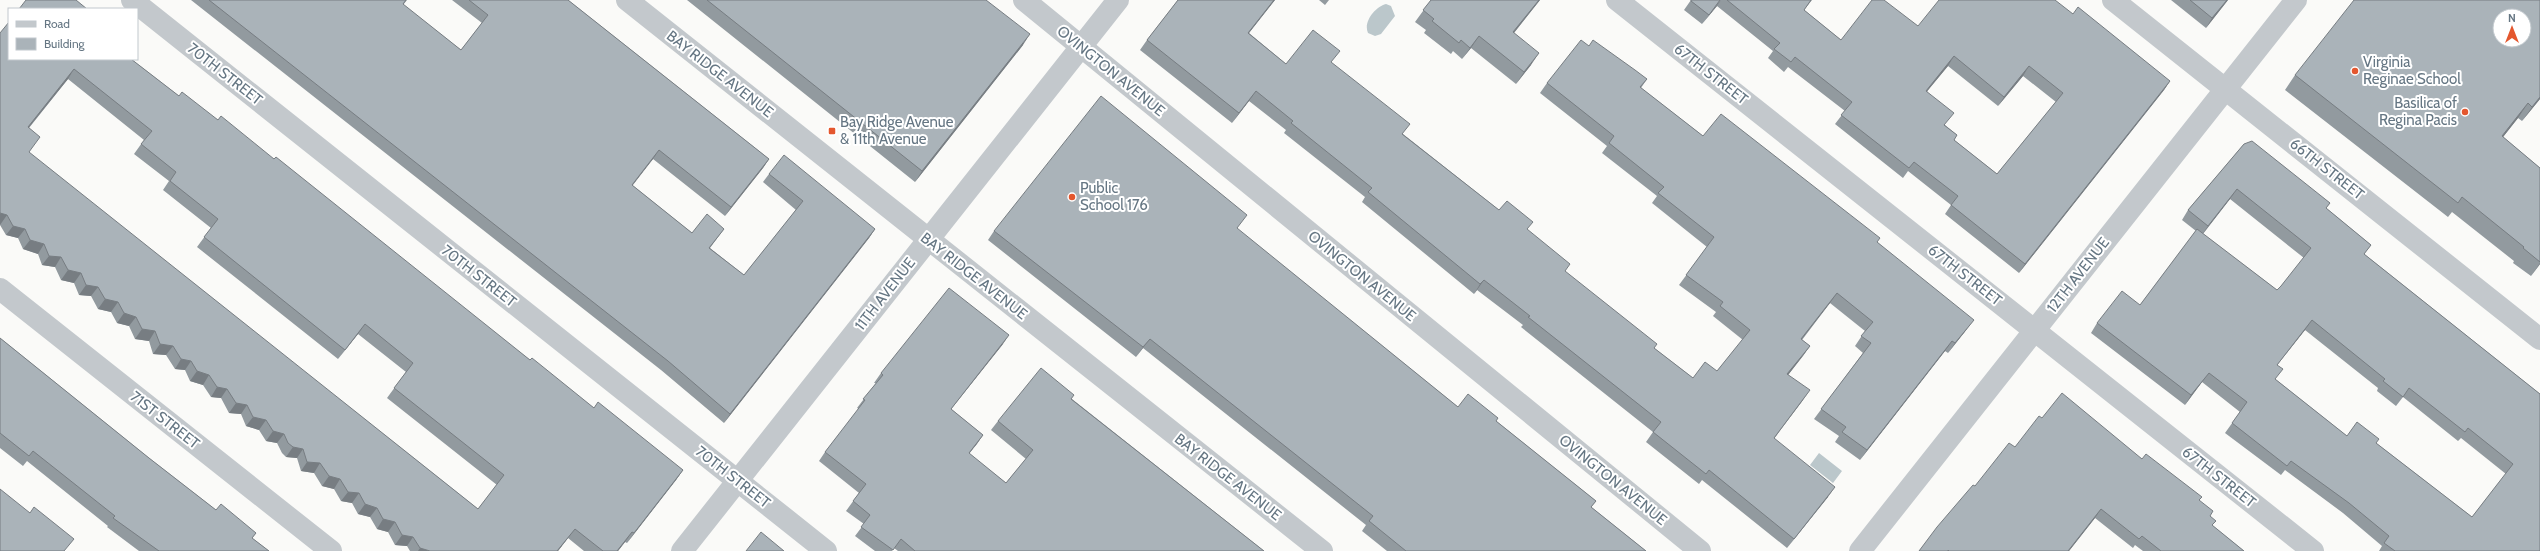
<svg xmlns="http://www.w3.org/2000/svg" width="2540" height="551" font-family="Cabin,sans-serif">
<style>
.water{fill:#bbc7cb}
.lines{fill:none;stroke-linecap:round;stroke-linejoin:round}
.minor{stroke:#c3c8cc;stroke-width:22}
.wall{fill:#929a9f;fill-rule:evenodd}
.shaded-wall{fill:#777d82}
.building{fill:#aab3b9;stroke:#777d82;fill-rule:evenodd}
.poi-dot{fill:#e4572e;stroke:#fff;stroke-width:1.5}
.labels{text-anchor:middle;stroke-width:4;stroke-linejoin:round;paint-order:stroke}
.poi-label{font-size:15px;fill:#657683;stroke:#fff;text-anchor:start}
.street-label{font-size:15px;fill:#657683;stroke:#fff}
</style>
<rect width="100%" height="100%" fill="#fafaf8"/>
<path class="water" d="M1386 4 1391 6 1395 16 1381 34 1375 36 1368 33C1363 22 1375 7 1386 4Z
M1819 453 1842 471 1833 483 1810 465Z"/>
<g class="lines">
<path class="minor" d="M132 0 826 551
M627 0 1322 551
M1024 0 1700 551
M1617 0 2313 551
M2113 0 2540 339
M0 289 331 551
M682 551 1118 0
M1860 551 2296 0"/>
</g>
<path class="wall" d="M191 0H407L403 5 461 50 482 23 452 0H568L769 159 763 168 725 216 653 159 632 185 692 233 724 229 710 248 744 275 796 210 763 182 769 174 875 229 869 238 724 423 661 370Z
M687 0H986L1023 45 915 182Z
M1178 0H1275L1249 33 1286 64 1332 63 1403 134 1499 210 1527 230 1565 272 1654 348 1693 378 1717 371 1743 340 1713 316 1716 312 1679 285 1707 247 1652 203 1657 196 1602 153 1607 146 1540 93 1547 83 1589 46 1647 79 1641 88 1703 136 1877 242 1967 329 1948 353 1945 351 1860 460 1835 442 1839 436 1814 419 1863 353 1855 346 1865 331 1830 303 1802 340 1810 346 1788 375 1803 400 1774 438 1828 497 1787 548 1702 480 1699 484 1646 442 1653 432 1521 327 1523 325 1477 290 1474 294 1362 202 1365 197 1284 133 1286 130 1249 101 1232 123 1140 50 1147 40Z
M1319 0H1329L1325 5Z
M1431 0H1540L1514 33 1531 65 1516 84 1471 48 1462 59 1453 51 1451 54 1424 33 1426 30 1415 22Z
M1691 0H1812L1804 10 1841 40 1918 26 2073 14 2170 81 2164 90 2019 273 1945 214 1951 205 1908 171 1903 178 1835 124 1845 111 1788 67 1784 72 1768 58 1773 51 1717 6 1702 24 1684 10ZM1948 66 1998 106 2023 76 2056 102 1997 174 1954 140 1957 135 1945 125 1927 91Z
M2171 0H2228L2206 28Z
M2540 0V99L2522 121 2518 118 2503 137 2540 168V264L2531 276 2513 263 2514 261 2452 212 2448 217 2285 90 2295 75Z
M9 22 131 59 179 96 218 120 530 360 594 408 683 470 676 480 627 543 625 542 618 551H584L568 538 558 551H410L407 546 395 545 388 532 377 529 370 517 358 514 352 503 341 501 334 489 322 486 314 473 301 471 297 458 286 457 282 453 277 443 266 441 259 430 246 426 241 414 229 413 221 398 211 397 203 385 190 381 185 370 175 369 166 355 153 354 149 341 135 339 129 326 117 323 111 312 98 309 91 296 79 295 74 283 61 280 55 267 42 265 38 254 23 249 18 238 6 235 0 225ZM68 79 144 140 134 154 169 181 163 190 211 228 197 247 338 359 358 334 406 372 387 398 497 485 478 509 29 153V128Z
M2244 144 2330 203 2326 208 2371 245 2364 254 2540 394V551H2379L2382 546 2343 513 2285 470 2281 475 2225 433 2240 412 2202 382 2185 405 2091 333 2097 323 2140 305 2196 231 2182 220 2188 210ZM2230 199 2304 258 2281 286 2277 290 2203 234ZM2305 330 2378 388 2377 391 2396 406 2403 397 2458 441 2461 438 2506 474 2472 517 2376 443 2347 436 2275 379 2277 365Z
M1237 229 1458 407 1496 421 1596 501 1591 507 1646 551H1387L1362 531 1366 525 1143 348 1136 357 988 240 994 231Z
M0 338 149 458 216 510 256 533 252 538 269 551H139L107 527 108 526 27 461 23 466 0 448Z
M1003 344 951 409 983 435 969 454 1006 483 1026 459 991 430 998 421 1072 399 1264 551H898L894 548 892 551H875L855 536 864 524 846 511 859 493 819 461 825 452 859 409 857 408 876 383H874L881 373Z
M2042 418 2142 459 2199 501 2210 516 2213 526 2244 551H2143L2135 545 2133 548 2095 518 2069 551H1919L1975 486 2015 447Z"/>
<path class="shaded-wall" d="M1274 0H1275L1241 43 1248 33Z
M1539 0H1540L1505 44 1513 32Z
M1721 0 1717 6 1702 24 1709 15Z
M2227 0H2228L2206 28 2212 18Z
M1030 34 1023 45 915 182 922 171Z
M1479 36 1471 48 1462 59 1470 48Z
M1539 53 1531 65 1516 84 1524 72Z
M1954 56 1948 66 1920 100 1926 91Z
M2029 66 2023 76 1998 106 2004 97Z
M74 69 68 79 21 137 28 127Z
M2170 81 2164 90 2019 273 2025 264Z
M1256 91 1249 101 1232 123 1239 113Z
M2540 97V99L2522 121 2532 107Z
M2528 103 2518 118 2492 151 2502 136Z
M659 150 653 159 626 194 632 185Z
M769 159 763 168 725 216 731 207Z
M2237 189 2230 199 2201 236 2208 226Z
M0 213 7 215 0 225Z
M13 226 25 229 18 238 6 235Z
M875 229 869 238 724 423 730 414Z
M30 240 44 244 38 254 23 249Z
M49 256 61 257 55 267 42 265Z
M2540 263V264L2531 276Z
M68 270 81 273 74 283 61 280Z
M1484 280 1477 290 1474 294 1480 284Z
M86 285 98 287 91 296 79 295Z
M1837 293 1830 303 1794 349 1801 339Z
M105 299 118 302 111 312 98 309Z
M124 313 136 317 129 326 117 323Z
M1974 320 1967 329 1948 353 1955 343Z
M2312 320 2305 330 2270 374Z
M365 324 358 334 338 359 345 350Z
M142 329 155 331 149 341 135 339Z
M1009 335 1003 344 944 418 951 409Z
M1150 339 1136 357 1143 347Z
M1952 341 1945 351 1860 460 1867 450Z
M160 344 173 346 166 355 153 354Z
M1810 346 1803 356 1781 384 1787 374Z
M181 359 191 361 185 370 175 369Z
M197 371 209 375 203 385 190 381Z
M2209 373 2202 382 2185 405 2191 395Z
M217 387 227 389 221 398 211 397Z
M1810 390 1803 400 1767 448 1774 438Z
M236 403 247 405 241 414 229 413Z
M253 417 266 420 259 430 246 426Z
M273 431 284 434 277 443 266 441Z
M983 435 977 444 962 462Z
M293 447 303 449 297 458 286 457Z
M307 462 320 463 314 473 301 471Z
M683 470 676 480 627 543 634 533Z
M329 476 340 479 334 489 322 486Z
M1835 487 1828 497 1787 548 1794 539Z
M348 492 359 493 352 503 341 501Z
M365 504 377 508 370 517 358 514Z
M2101 509 2095 518 2069 551H2068Z
M383 519 395 522 388 532 377 529Z
M575 529 568 538 558 551H557Z
M632 532 625 542 618 551H617Z
M402 535 413 537 407 546 395 545Z
M420 548 430 551H418Z"/>
<path class="building" d="M26 0H76L87 9H19Z
M209 0H406L403 4 461 50 488 15 469 0H568L769 159 731 207 659 150 632 185 692 233 707 214 724 229 709 248 744 275 803 201 769 174 784 155 875 229 730 414 668 361Z
M707 0H986L1030 34 922 171Z
M1178 0H1274L1248 33 1286 64 1313 30 1340 51 1331 62 1410 124 1402 134 1499 210 1507 201 1533 222 1527 229 1570 264 1565 271 1657 344 1654 348 1693 378 1705 362 1717 371 1750 330 1720 306 1723 302 1686 275 1714 237 1658 193 1664 187 1609 143 1614 136 1547 83 1581 40 1589 46 1593 40 1635 70 1647 79 1640 87 1703 136 1721 114 1880 238 1877 242 1974 320 1955 343 1952 341 1867 450 1842 432 1846 427 1821 409 1871 343 1861 336 1873 322 1837 293 1801 339 1810 346 1787 374 1810 390 1774 438 1835 487 1794 539 1709 470 1706 474 1653 432 1661 422 1528 317 1530 316 1484 280 1480 284 1368 192 1372 188 1291 123 1293 121 1256 91 1239 113 1147 40Z
M1431 0H1539L1513 32 1539 53 1524 72 1479 36 1470 48 1461 40 1459 43 1432 21 1434 19 1423 10Z
M1691 0H1720L1709 15 1691 1Z
M1727 0H1811L1804 10 1841 40 1872 0H1884L1918 26 1939 0H2055L2073 14 2078 7 2170 81 2025 264 1951 205 1958 196 1914 162 1909 168 1841 115 1852 102 1795 57 1791 62 1774 49 1780 43ZM1954 56 2004 97 2029 66 2063 93 1997 174 1954 140 1957 135 1944 125 1954 113 1926 91Z
M2190 0H2227L2212 18Z
M2354 0H2540V97L2532 107 2528 103 2502 136 2540 168V262L2523 248 2524 247 2462 197 2458 203 2295 75ZM2500 16H2524V40H2500Z
M9 22V59H131L179 96 182 92 218 120 221 116 274 159 276 157 530 360 532 358 594 408 598 402 683 470 634 533 632 532 617 551H603L575 529 557 551H430L420 548 413 537 402 535 395 522 383 519 377 508 365 504 359 493 348 492 340 479 329 476 320 463 307 462 303 449 293 447 288 443 284 434 273 431 266 420 253 417 247 405 236 403 227 389 217 387 209 375 197 371 191 361 181 359 173 346 160 344 155 331 142 329 136 317 124 313 118 302 105 299 98 287 86 285 81 273 68 270 61 257 49 256 44 244 30 240 25 229 13 226 7 215 0 213V33ZM74 69 152 131 141 144 176 172 170 181 218 219 204 237 345 350 365 324 413 363 394 388 504 475 478 509 29 152 40 137 28 127Z
M1101 96 1247 215 1237 228 1458 407 1468 394 1498 418 1496 421 1596 501 1591 507 1646 551H1406L1369 521 1373 516 1150 339 1143 347 994 231Z
M2252 141 2330 203 2326 208 2371 245 2364 254 2540 394V551H2395L2384 543 2389 536 2349 503 2291 461 2287 466 2232 423 2247 402 2209 373 2191 395 2097 323 2122 291 2140 305 2197 229 2277 290 2281 286 2311 248 2237 189 2208 226 2188 210 2244 144ZM2312 320 2385 379 2383 381 2403 397 2409 388 2465 432 2468 428 2513 464 2472 517 2376 443 2379 439 2357 422 2347 436 2275 379 2283 369 2277 365Z
M949 288 1009 335 951 409 983 435 969 453 1006 483 1033 450 998 421 1041 368 1074 395 1071 399 1264 551H915L901 539 893 550 861 527 870 515 853 501 866 484 825 452 865 400 863 399 883 375 881 373Z
M0 338 149 458 216 510 221 504 256 533 252 538 269 551H159L113 518 115 516 33 451 29 456 0 433Z
M2062 393 2142 459 2146 454 2202 497 2199 500 2213 511 2210 516 2216 521 2212 525 2244 551H2161L2142 536 2139 539 2101 509 2068 551H1949L1948 550V551H1919L1937 527 1973 485 1975 486 2009 443 2015 447 2039 416 2042 418Z
M0 489 30 513 34 507 74 539 64 551H0Z
M761 532 784 551H746Z"/>
<g class="poi-dot">
<circle cx="2355" cy="71" r="4"/>
<circle cx="2465" cy="112" r="4"/>
<rect x="828" y="127" width="8" height="8" rx="2"/>
<circle cx="1072" cy="197" r="4"/>
</g>
<g class="labels">
<g class="poi-label">
<text x="2363" y="67">Virginia<tspan x="2363" dy="17">Reginae School</tspan></text>
<text x="2457" y="108" text-anchor="end">Basilica of<tspan x="2457" dy="17">Regina Pacis</tspan></text>
<text x="840" y="127">Bay Ridge Avenue<tspan x="840" dy="17">&amp; 11th Avenue</tspan></text>
<text x="1080" y="193">Public<tspan x="1080" dy="17">School 176</tspan></text>
</g>
<g class="street-label">
<text transform="translate(1111 71) rotate(39)" y="5">OVINGTON AVENUE</text>
<text transform="translate(225 74) rotate(38)" y="5">70TH STREET</text>
<text transform="translate(720 74) rotate(38)" y="5">BAY RIDGE AVENUE</text>
<text transform="translate(1711 74) rotate(38)" y="5">67TH STREET</text>
<text transform="translate(2327 169) rotate(38)" y="5">66TH STREET</text>
<text transform="translate(1965 275) rotate(38)" y="5">67TH STREET</text>
<text transform="translate(2078 275) rotate(-52)" y="5">12TH AVENUE</text>
<text transform="translate(479 276) rotate(38)" y="5">70TH STREET</text>
<text transform="translate(974 276) rotate(38)" y="5">BAY RIDGE AVENUE</text>
<text transform="translate(1362 276) rotate(39)" y="5">OVINGTON AVENUE</text>
<text transform="translate(885 294) rotate(-52)" y="5">11TH AVENUE</text>
<text transform="translate(165 420) rotate(38)" y="5">71ST STREET</text>
<text transform="translate(733 477) rotate(38)" y="5">70TH STREET</text>
<text transform="translate(1228 477) rotate(38)" y="5">BAY RIDGE AVENUE</text>
<text transform="translate(2219 477) rotate(38)" y="5">67TH STREET</text>
<text transform="translate(1613 480) rotate(39)" y="5">OVINGTON AVENUE</text>
</g>
</g>
<rect x="8" y="8" width="130" height="52" fill="#ffffff" stroke="#c1c8cd"/>
<rect x="16" y="21" width="20" height="6" fill="#c3c8cc" stroke="#c1c8cd"/>
<text x="44" y="28" font-size="12" fill="#657683">Road</text>
<rect x="16" y="38" width="20" height="12" fill="#aab3b9" stroke="#c1c8cd"/>
<text x="44" y="48" font-size="12" fill="#657683">Building</text>
<g transform="translate(2512 28)"><circle r="19" fill="#ffffff" stroke="#c1c8cd"/>
<path d="M0-3L7 15L0 10L-7 15Z" fill="#e4572e"/>
<text y="-6" font-size="11" font-weight="bold" text-anchor="middle" fill="#657683">N</text>
</g>
</svg>
